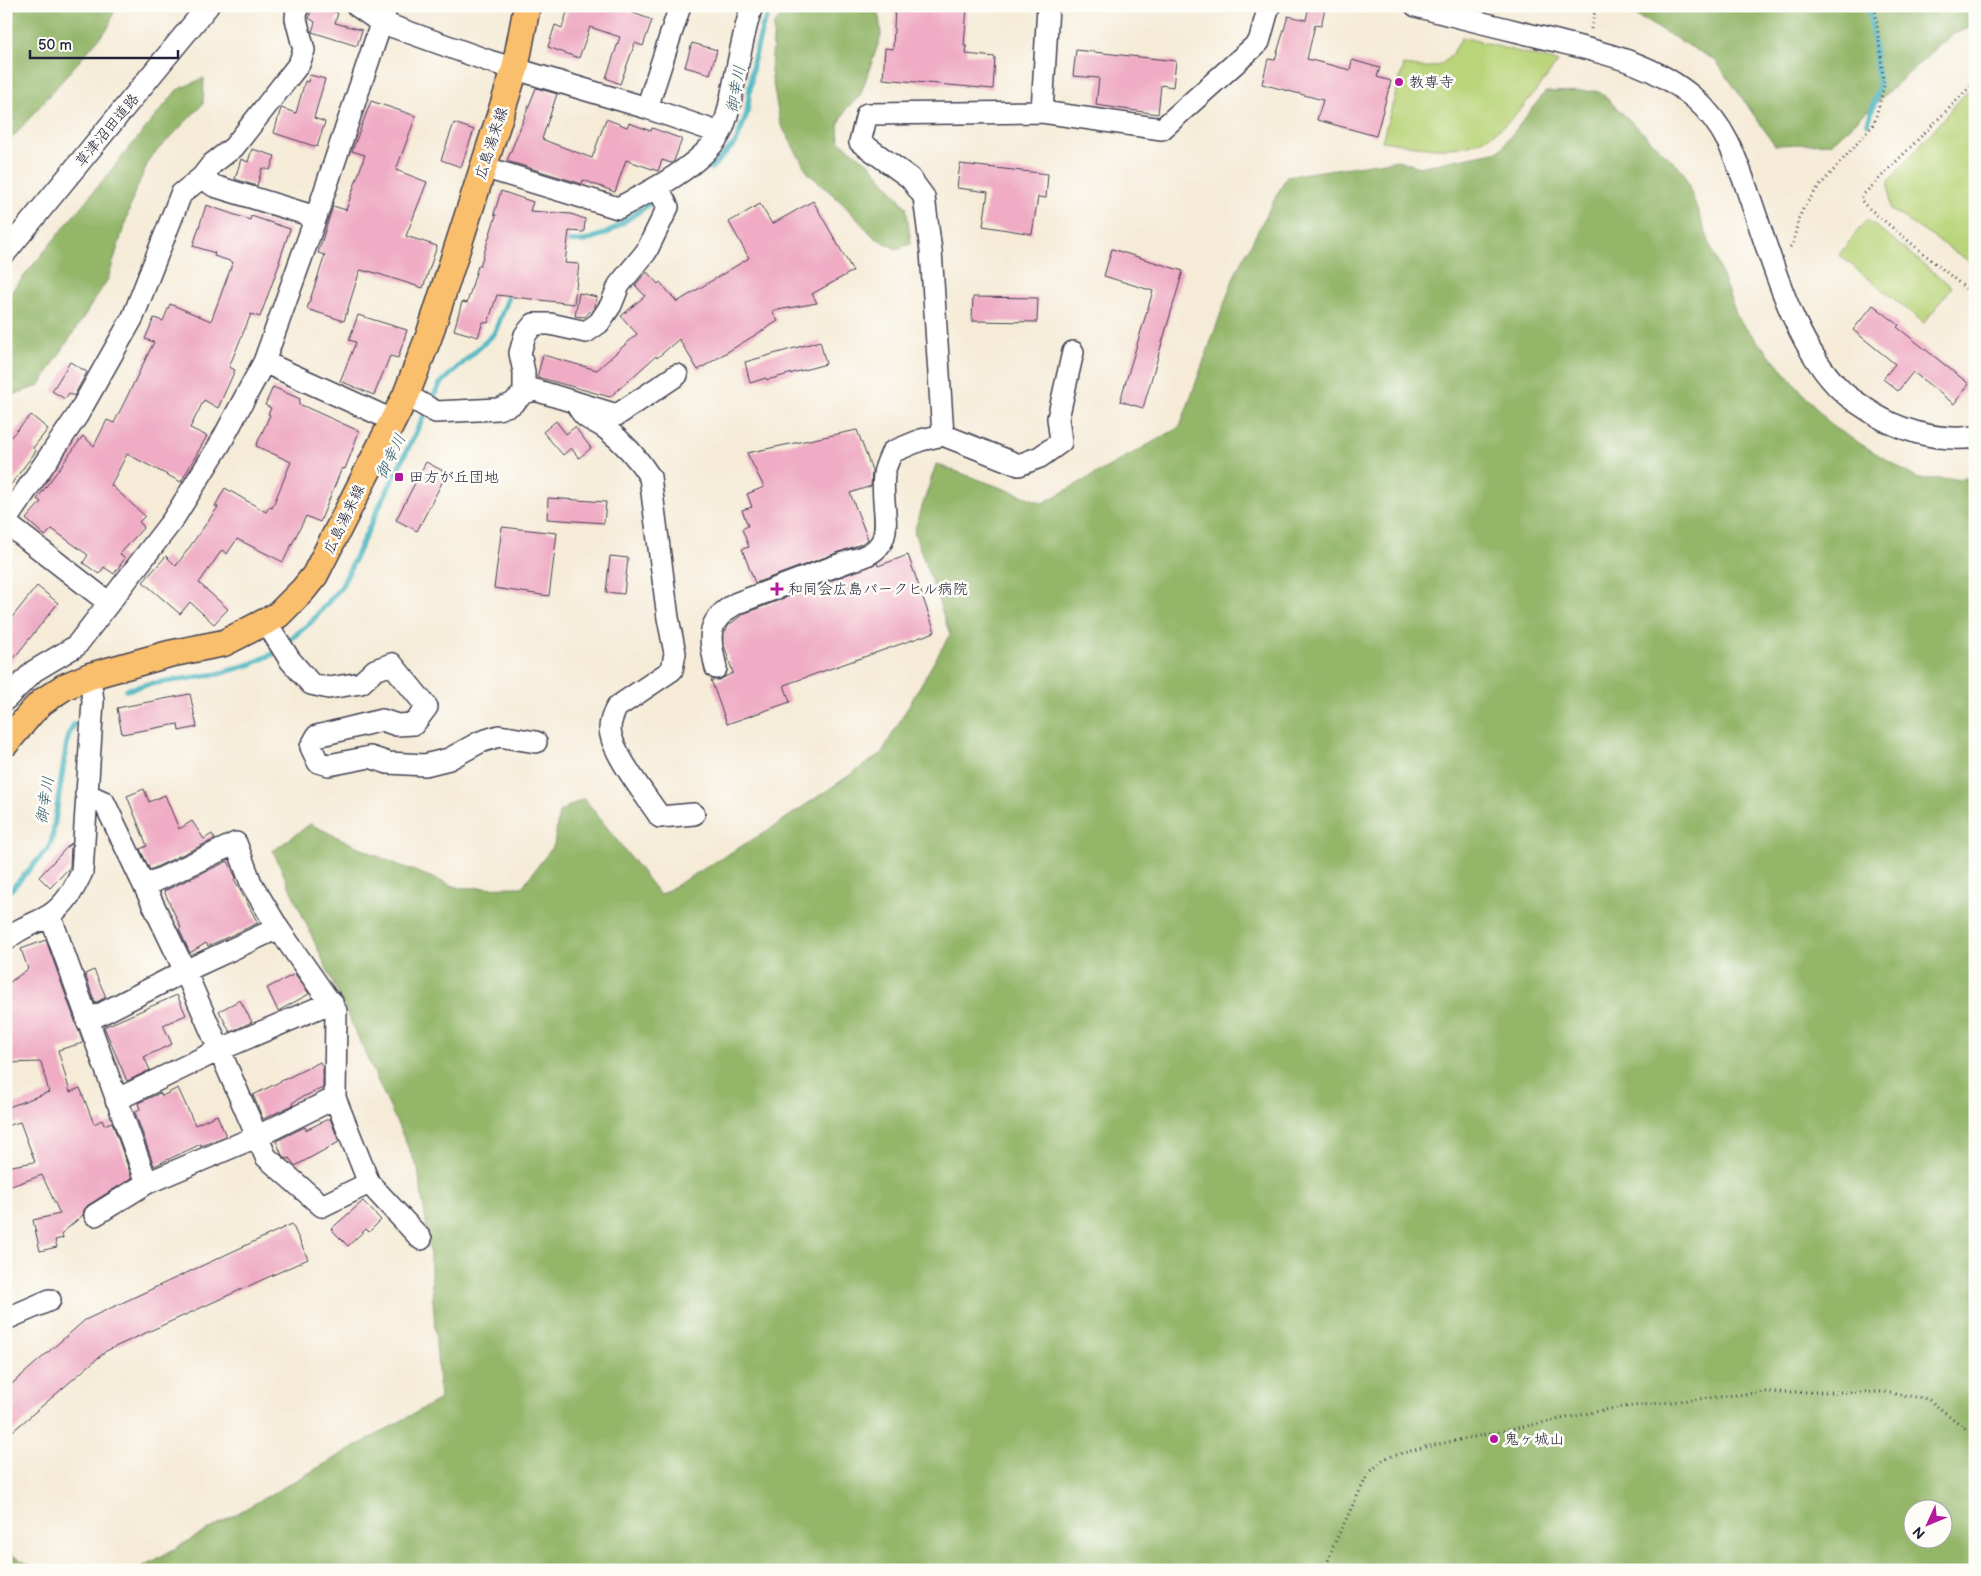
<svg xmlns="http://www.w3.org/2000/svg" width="1981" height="1576" font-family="'Balsamiq Sans','Klee One',sans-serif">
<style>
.green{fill:#bad479;stroke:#6e7b5a}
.forest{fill:#93b669;stroke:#5a6c52;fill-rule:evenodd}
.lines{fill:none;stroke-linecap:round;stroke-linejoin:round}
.stream{stroke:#44b3be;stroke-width:5.5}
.building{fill:#efacc4}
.minor-casing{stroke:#424052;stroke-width:24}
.major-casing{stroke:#424052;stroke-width:29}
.path{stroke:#424052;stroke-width:3;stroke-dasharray:1 4;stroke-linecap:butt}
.minor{stroke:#fff;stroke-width:21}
.major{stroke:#f9bf6d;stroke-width:26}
.poi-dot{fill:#b5179e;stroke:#fdfcf7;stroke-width:2}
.labels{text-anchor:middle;stroke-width:5;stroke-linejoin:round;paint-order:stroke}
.poi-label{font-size:15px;fill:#22223b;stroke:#fdfcf7;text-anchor:start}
.street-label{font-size:15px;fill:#22223b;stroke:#fdfcf7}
.water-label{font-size:16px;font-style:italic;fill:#305c6f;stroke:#fdfcf7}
</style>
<rect width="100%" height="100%" fill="#fdfcf7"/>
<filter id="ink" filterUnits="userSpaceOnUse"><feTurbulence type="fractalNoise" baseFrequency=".02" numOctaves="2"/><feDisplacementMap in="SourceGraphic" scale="10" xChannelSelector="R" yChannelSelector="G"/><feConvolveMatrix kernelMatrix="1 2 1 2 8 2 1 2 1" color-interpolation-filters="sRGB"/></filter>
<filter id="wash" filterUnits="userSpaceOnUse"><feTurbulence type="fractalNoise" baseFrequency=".0096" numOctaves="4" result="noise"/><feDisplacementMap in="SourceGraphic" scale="20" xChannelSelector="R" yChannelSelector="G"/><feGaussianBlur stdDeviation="1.12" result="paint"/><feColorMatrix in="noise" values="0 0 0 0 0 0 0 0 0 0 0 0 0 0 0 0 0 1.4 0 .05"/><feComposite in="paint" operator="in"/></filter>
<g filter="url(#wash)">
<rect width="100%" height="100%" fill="#f5ebd7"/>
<path class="green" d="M1462 37 1558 62C1532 95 1504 141 1459 147 1434 151 1407 144 1382 141L1404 65C1438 70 1445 69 1462 37Z
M1975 82V265L1890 209 1889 181Z
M1867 219 1952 287 1924 323 1839 255Z"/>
<path class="forest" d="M6 6H116L108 28 6 145Z
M788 6H869V8L879 14 881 36 860 96 847 108 838 125 839 141 870 164 906 207 911 244 896 249 874 237 841 202 808 173 780 123 771 72 774 25Z
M1619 6H1975V26L1951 35 1832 143 1775 145 1716 61Z
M204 78 203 104 150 158 134 194 108 279 39 386 6 397V298L177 90Z
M1599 91 1683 171 1738 319 1833 427 1918 479 1975 478V1570H137L440 1399 429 1243 418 1169 273 851 310 824 386 860 459 888 522 887 554 845 559 812 584 798 660 895 770 829 881 754 950 634 914 532 936 464 1043 503 1180 427 1235 274 1287 176 1398 160 1419 167 1499 151 1545 92ZM1914 1508H1944V1538H1914Z
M6 1552 39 1570H6Z"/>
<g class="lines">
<path class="stream" d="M1868 123 1879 87 1869 6
M711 168 736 142 747 113 753 63 763 25 773 6
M562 241H585L609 232 651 203
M430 404 440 384 494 334 512 289
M126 690 149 684 218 674 251 664 273 654 311 622 342 586 377 511 426 412
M6 895 48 849 52 840 68 736 74 724"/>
</g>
<g id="blocks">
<path class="building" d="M312 6H317L338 13 335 23 362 30 357 46 312 32 315 22 309 18Z
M569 6H630L628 11 652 20 643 46 635 43 620 84 606 78 620 37 590 27 579 58 548 47 555 25 562 28Z
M895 6H967L964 46H967L966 54 995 57 993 89 883 79 885 48 893 49Z
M1309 6 1325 8 1321 26 1315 25 1307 59 1350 70 1352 60 1380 68 1377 77 1391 81 1376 136 1317 120 1323 100 1262 84 1268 59 1275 60 1288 16 1306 20Z
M692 43 717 50 710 74 685 67Z
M1076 50 1176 61 1173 87 1161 85 1158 114 1096 105 1099 78 1073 76Z
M310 75 325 79 314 118 325 122 317 147 274 133 281 108 296 113 305 81 308 82Z
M536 88 557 94 542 139 549 142 592 158 606 119 627 127 629 123 651 131 652 128 682 139 674 161 671 163 662 160 658 171 626 160 615 192 583 180 582 184 507 161Z
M371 101 416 116 396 170 427 182 406 236 437 246 423 288 369 271V272L360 270 344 321 307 309 325 255 318 253 333 206 346 210 365 155 352 151Z
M454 123 474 130 461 167 441 160Z
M252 149 275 156 270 170 262 168 257 186 235 179 241 159 248 162Z
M960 164 1048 174 1046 198 1038 197 1032 234 983 226 988 192 957 188Z
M501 191 533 202 530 211 571 214 585 219 584 232 569 231 565 263 579 264 574 304 497 295 488 323 483 322 478 337 454 330 462 302 467 303 478 266H480L496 215 494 214Z
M813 201 853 271 812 294 817 303 772 311 778 321 698 370 679 339 657 358 656 356 610 397 537 377 543 355 597 370 637 334 621 316 645 296 635 285 647 272 658 284 660 282 677 302 749 258 729 222 760 204 772 224Z
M206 205 250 220 251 216 290 229 279 262H280L260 317 251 314 229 367 235 370 218 408 204 400 190 428 207 436 181 482 127 454 111 485 145 516 139 522 144 527 120 554 125 558 114 574 104 567 99 574 83 563 88 555 52 529 45 536 26 519 41 502 37 499 83 436 94 446 107 420 114 423 154 342 145 339 154 318 163 321 170 304 211 321 233 262 214 256 215 253 193 246Z
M1112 249 1183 271 1143 408 1120 401 1153 291 1104 276Z
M579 293 597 297 595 306 585 317 575 316Z
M973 297 1038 298 1037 322 972 321Z
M1873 305 1899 325 1897 327 1969 384 1954 404 1913 372 1898 391 1883 379 1895 364 1853 330Z
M358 315 407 330 398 358 390 356 374 395 340 381 356 342 349 340Z
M820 341 826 364 767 380 766 378 750 383 745 362Z
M70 362 87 372 74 396 69 393 65 399 52 391Z
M273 387 300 399 299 404 308 408 359 431 352 451 345 469 342 468 320 522 306 516 283 562 237 539 227 554 222 550 199 583 228 609 214 624 190 602 180 614 143 582 166 556 176 566 218 507 215 506 225 488 266 512 269 507 272 508 291 462 256 446 270 415 268 414 271 408 265 405Z
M31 415 48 429 33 448 36 451 6 491V442Z
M556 421 566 434 575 427 591 448 579 458 571 448 563 455 543 432Z
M857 430 872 470 871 486 850 493 868 539 861 544 755 583 742 549 749 547 742 529 748 526 742 510 752 507 747 494 764 487 747 453Z
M426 462 447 473 417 531 396 520Z
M548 498 606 502 604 523 547 519Z
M502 527 557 533 549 596 494 588Z
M908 555 935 632 784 685 790 702 727 724 711 680H719L733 673 724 645V633L729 625 743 614 877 563 878 566Z
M610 556 628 558 624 594 606 592Z
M37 586 58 603 6 668V640L13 632 6 625Z
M190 694 197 727 179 731 178 724 122 734 117 708Z
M144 789 149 802 165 795 179 829 192 821 204 839 212 834 215 839 150 870 140 849 147 846 127 796Z
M71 843 70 867 50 888 39 877Z
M228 861 236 878 234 879 258 923 208 946 206 943 190 953 179 929 181 928 164 891Z
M46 940 83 1043 58 1050 70 1092 80 1088 94 1124 102 1120 104 1125 112 1122 132 1178 88 1205 84 1210 83 1215 62 1233 63 1238 55 1240 57 1247 40 1251 33 1220 60 1214 42 1175 6 1188V1167L35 1162 20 1122 6 1126V1108L49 1092 41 1062 6 1063V985L28 969 21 949Z
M94 970 106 997 95 1003 85 974Z
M295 974 309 994 278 1011 267 988Z
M177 995 186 1015 163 1025 172 1044 144 1057 150 1070 127 1081 104 1027Z
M240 1000 252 1022 230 1032 219 1011Z
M320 1062 323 1068V1088L300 1098 292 1103 293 1105 263 1119 253 1095Z
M178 1088 195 1125 217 1115 226 1136 201 1146V1144L154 1166 135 1112 140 1109 138 1103 160 1093 162 1096Z
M330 1118 339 1142 295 1166 289 1158 287 1159 282 1155 276 1141 305 1127 306 1130Z
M363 1201 381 1220 369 1232 366 1229 348 1246 331 1229Z
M292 1224 308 1259 106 1351 6 1437V1389L85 1320Z"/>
</g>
</g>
<g filter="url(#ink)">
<use href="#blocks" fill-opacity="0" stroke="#424052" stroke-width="1"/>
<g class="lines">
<defs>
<path id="minor" d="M357 6 380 22 489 61 647 108 720 133
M1416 6C1457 17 1499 27 1540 37 1594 51 1650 60 1694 98 1727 127 1737 161 1751 201 1772 261 1795 348 1843 392 1849 398 1858 403 1865 408 1895 430 1937 442 1975 437
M647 108 680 6
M1042 112 1048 6
M483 167 618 208C649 192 704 164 721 132 728 118 730 103 733 88 739 60 743 33 752 6
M202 177 214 186 316 217
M6 252 208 6
M264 362 392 420
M524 393V372L520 353 525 335 534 324H550L586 332 599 323 611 305 619 285 646 252 668 207 658 188
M406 395 436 412 498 409 512 404 524 393 535 390 617 415 677 375
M576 403C585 421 590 418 605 428 622 441 638 458 650 477L668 618 675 653 672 670 617 707C613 714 610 720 610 729 611 752 647 797 660 817L694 814
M943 435 931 251 924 197 910 178 860 142 867 114 1042 112 1162 129 1259 42 1269 6
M6 520 77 416 133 317 181 194 202 177 212 164 234 147 299 64 304 50 296 19 297 6
M6 523 109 603
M266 622 290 660 311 684 329 688 361 683 375 670 392 664 427 707 414 724 397 725 382 720 317 736 311 747 318 762 329 765 370 757 388 763 425 765 449 759 480 742 499 736 536 742
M716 668C709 636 705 621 737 603L849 561C904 549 879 515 884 474 885 467 889 459 892 452L921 440 943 435 1019 465 1040 457 1061 442 1058 418 1073 352
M6 699 34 671 76 646 172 521 220 444 264 362 316 217 387 6
M86 794 104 802 185 971 266 1157 322 1206 369 1183
M145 886 236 843 251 883 278 928 336 1011 335 1098 369 1183 421 1239
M50 915 147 1183
M6 940C21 926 34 925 50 915 66 904 74 889 82 872L93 701 90 676
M87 1021 185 971 278 928
M116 1100 219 1050 332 1002
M95 1215 147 1183 256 1137 335 1098
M6 1319 50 1300"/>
<path id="major" d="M6 743 31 713 42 702 64 687 90 676 169 654 224 643 278 615 303 590 315 575 406 395 429 336 515 69 527 6"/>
</defs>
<use href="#minor" class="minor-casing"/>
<use href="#major" class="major-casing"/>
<path class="path" d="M1591 29 1596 6
M1975 84 1972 85 1863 195 1861 200 1865 205 1975 296
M1790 247 1793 244 1798 220 1804 207 1817 189 1874 124 1884 86 1875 6
M1325 1570 1334 1544 1368 1474 1385 1458 1425 1447 1614 1408 1765 1392H1884L1928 1399 1975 1436"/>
<use href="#minor" class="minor"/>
<use href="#major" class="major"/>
</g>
</g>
<g class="poi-dot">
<circle cx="1399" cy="82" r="5"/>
<rect x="394" y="472" width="10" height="10" rx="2.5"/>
<path d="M774.5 581.5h5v5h5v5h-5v5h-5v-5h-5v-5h5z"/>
<circle cx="1494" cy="1439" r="5"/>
</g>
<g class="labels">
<g class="poi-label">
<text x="1409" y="87">教専寺</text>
<text x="409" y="482">田方が丘団地</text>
<text x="788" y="594">和同会広島パークヒル病院</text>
<text x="1504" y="1444">鬼ヶ城山</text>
</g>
<g class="street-label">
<text transform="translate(107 130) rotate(-50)" y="5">草津沼田道路</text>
<text transform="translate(491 143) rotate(-72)" y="5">広島湯来線</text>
<text transform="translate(344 519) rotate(-64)" y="5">広島湯来線</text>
</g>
<g class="water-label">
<text transform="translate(735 89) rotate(-80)" y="6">御幸川</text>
<text transform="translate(390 456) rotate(-64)" y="6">御幸川</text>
<text transform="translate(44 800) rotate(-81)" y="6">御幸川</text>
</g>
</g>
<rect width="1981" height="1576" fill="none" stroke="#fdfcf7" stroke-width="25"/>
<g transform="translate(1928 1524) rotate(226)"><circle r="24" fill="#fdfcf7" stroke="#a5a5ac"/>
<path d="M0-4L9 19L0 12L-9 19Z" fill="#b5179e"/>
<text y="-8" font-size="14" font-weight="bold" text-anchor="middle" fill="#22223b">N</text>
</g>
<path d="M30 50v8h148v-8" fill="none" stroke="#22223b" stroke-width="2.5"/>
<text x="38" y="50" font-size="15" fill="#22223b" stroke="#fdfcf7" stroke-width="4" paint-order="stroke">50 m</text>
</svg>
